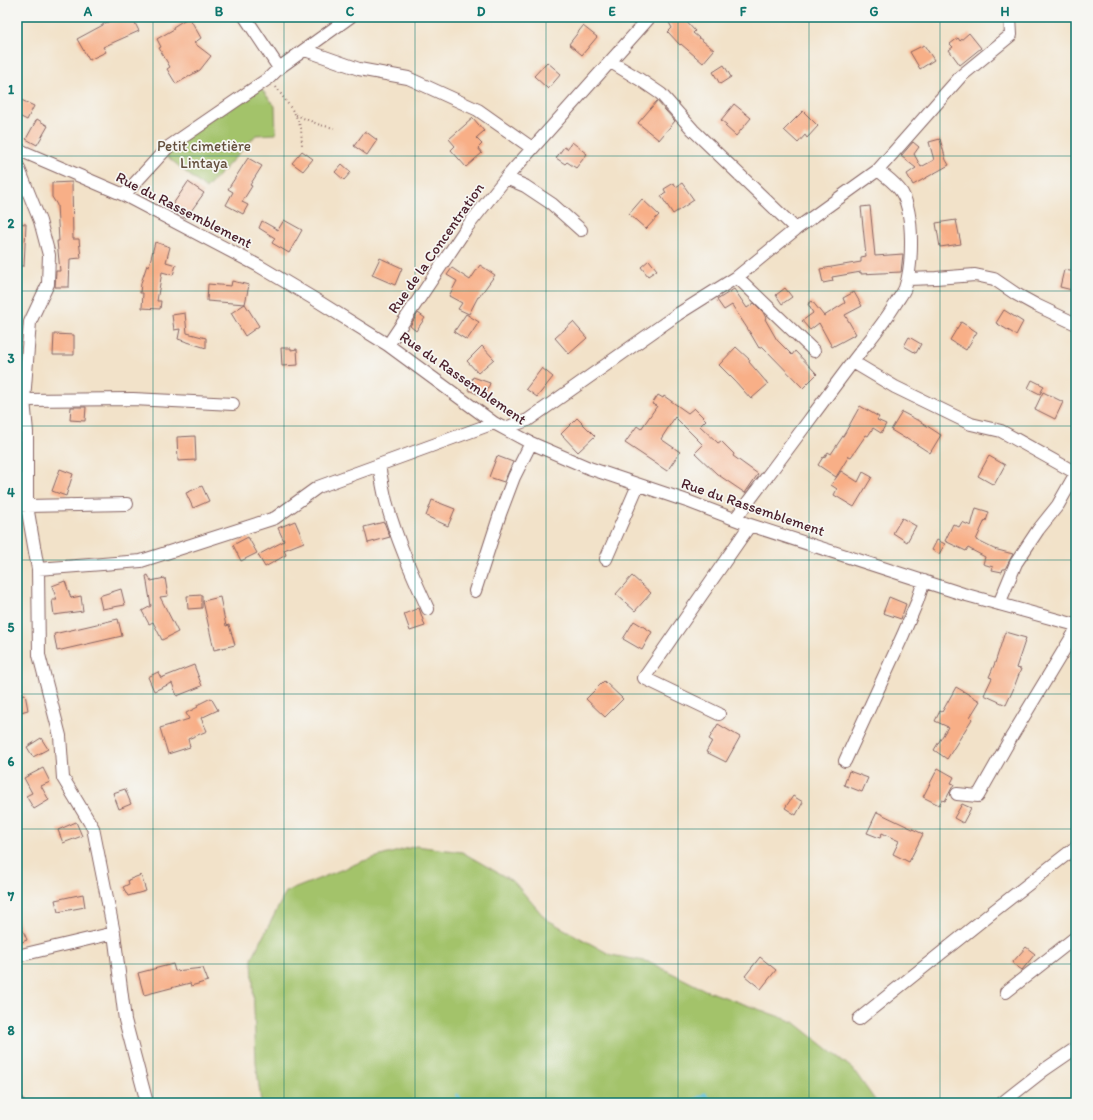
<svg xmlns="http://www.w3.org/2000/svg" width="1093" height="1120" font-family="Itim,sans-serif">
<style>
.green{fill:#a3c36b;stroke:#76714b}
.lines{fill:none;stroke-linecap:round;stroke-linejoin:round}
.stream{stroke:#5cc1da;stroke-width:3.5}
.building{fill:#f8af87}
.minor-casing{stroke:#856362;stroke-width:14}
.path{stroke:#856362;stroke-width:2;stroke-dasharray:1 3;stroke-linecap:butt}
.minor{stroke:#fff;stroke-width:12}
.grid{fill:none;stroke:#0f766e;stroke-width:1;stroke-opacity:0.55}
.labels{text-anchor:middle;stroke-width:3.5;stroke-linejoin:round;paint-order:stroke}
.park-label{font-size:15px;fill:#65503e;stroke:#f6f6f2}
.street-label{font-size:15px;fill:#4a1f2b;stroke:#f6f6f2}
.neatline{fill:none;stroke:#0f766e;stroke-width:1.5}
.grid-label{font-size:13px;text-anchor:middle;font-weight:bold;fill:#0f766e}
</style>
<rect width="100%" height="100%" fill="#f6f6f2"/>
<filter id="ink" filterUnits="userSpaceOnUse"><feTurbulence type="fractalNoise" baseFrequency=".025" numOctaves="2"/><feDisplacementMap in="SourceGraphic" scale="8" xChannelSelector="R" yChannelSelector="G"/><feConvolveMatrix kernelMatrix="1 2 1 2 8 2 1 2 1" color-interpolation-filters="sRGB"/></filter>
<filter id="wash" filterUnits="userSpaceOnUse"><feTurbulence type="fractalNoise" baseFrequency=".012" numOctaves="4" result="noise"/><feDisplacementMap in="SourceGraphic" scale="16" xChannelSelector="R" yChannelSelector="G"/><feGaussianBlur stdDeviation="0.9" result="paint"/><feColorMatrix in="noise" values="0 0 0 0 0 0 0 0 0 0 0 0 0 0 0 0 0 1.4 0 .05"/><feComposite in="paint" operator="in"/></filter>
<g filter="url(#wash)">
<rect width="100%" height="100%" fill="#f2e2c9"/>
<path class="green" d="M258 85 275 106 276 134 256 135 206 189 163 153Z
M416 846 462 852 514 882 546 919 611 955 650 962 705 990 794 1022 853 1069 877 1103H261L256 1062 252 958 286 892 363 861Z"/>
<g class="lines">
<path class="stream" d="M457 1095 463 1103
M691 1103 705 1094 710 1103"/>
</g>
<g id="blocks">
<path class="building" d="M119 17H132L139 31 103 47 106 52 89 60 77 39 103 25V24Z
M189 17 201 38 194 43 211 56 200 70 176 84 167 69 170 67 159 48 161 47 157 39 174 29 173 27Z
M666 17H682L695 31 693 33 714 50 703 63 681 44 680 45 668 32 672 28Z
M583 26 597 37 582 55 569 44Z
M969 33 981 48 960 65 949 50 953 47 950 44 958 38 960 41Z
M924 45 934 60 920 69 910 52Z
M547 62 561 74 548 89 534 76Z
M724 65 731 77 720 84 713 72Z
M17 98 34 106 27 120 17 115Z
M657 101 675 121 659 140 638 123Z
M734 104 751 118 736 136 725 126 727 125 721 120Z
M803 111 818 126 807 138 805 135 798 143 784 130Z
M473 118 484 131 476 138 482 144 478 148 482 153 466 167 451 150 455 146 449 139Z
M37 119 48 126 37 145 26 139Z
M365 131 377 140 367 155 354 146Z
M940 139 946 160 949 165 913 185 907 174 916 168 901 156 913 142 919 147 914 154 921 167 934 160 929 142Z
M572 142 587 154 576 168 567 162 565 164 556 158 564 147 567 149Z
M302 151 313 159 303 171 292 163Z
M248 158 262 166 250 185 252 186 242 202 248 205 243 214 226 205 233 192 228 189Z
M342 164 351 172 344 180 335 172Z
M72 182 73 239H79L81 258 70 259 69 287H55L56 271H60L57 241H59L57 205 52 197V183Z
M188 182 204 193 186 218 169 210Z
M674 183 676 187 682 183 694 200 673 214 661 196 666 193 664 189Z
M642 199 659 215 646 229 629 214Z
M870 206 875 256 903 254 901 272 861 274V272L832 277 833 281 823 283 820 269 861 262V257L866 256 861 207Z
M284 220 302 230 289 253 272 243 275 238 259 228 262 221 278 230Z
M956 220 961 244 940 247 936 223Z
M17 223 26 224 24 266H17Z
M155 242 170 247 166 262 176 265 173 275 162 272 157 301H161L160 309 142 308 143 293H140L141 283 147 265 149 266Z
M380 258 402 268 395 285 372 275Z
M649 260 657 270 648 276 641 267Z
M480 265 495 275 479 297H478L469 314 458 309 462 303 449 296 457 281 447 275 452 268 470 280Z
M1064 270 1076 272V291L1060 287Z
M232 281 249 285 245 304 207 301 208 284 231 286Z
M785 288 792 297 782 304 776 295Z
M734 289 747 308 754 303 763 312 766 318 765 319 777 340 792 355 795 351 817 374 803 388 762 346 759 348 749 331 732 305 724 310 717 300Z
M854 292 862 306 845 315 856 334 832 347 819 323 810 330 802 321 813 313 808 304 812 301 824 316 845 303 843 298Z
M245 304 259 326 245 336 231 313Z
M1004 310 1023 322 1016 335 996 323Z
M185 313 187 333 206 338V348L178 339 180 329 174 330 172 315Z
M418 313 425 318 416 331 410 326Z
M466 314 479 322 467 340 454 332Z
M573 322 587 338 569 354 555 338Z
M961 322 977 332 966 350 950 340Z
M54 334 74 335V355H53Z
M909 337 921 344 916 353 904 346Z
M482 346 494 359 478 373 467 361Z
M736 347 750 360 749 362 768 384 751 399 735 381 719 365Z
M281 348H291V350L297 349 298 365 282 366Z
M542 368 553 377 537 397 526 389Z
M473 377 490 383 485 397 468 390Z
M1032 380 1044 386 1040 394 1028 388Z
M1043 392 1063 402 1055 419 1035 409Z
M658 395 663 398 664 396 688 413 694 408 706 420 700 426 718 443 721 441 734 454 733 456 758 474 745 493 717 474 695 453 703 445 675 417 661 439 680 452 667 471 625 443 637 426 641 429 657 406 652 404Z
M860 406 879 417 877 420 886 424 881 433 873 428 868 436 866 435 851 457 849 456 836 477 818 465 823 457 824 458 828 452 831 454 845 433Z
M71 407H86L85 421 70 420Z
M902 412 917 420H918L941 435 930 453 907 438 906 439 891 430Z
M577 418 595 436 578 452 561 434Z
M195 436 196 460 178 461 177 437Z
M497 456 513 462 504 482 489 477Z
M989 456 1005 465 994 485 978 476Z
M60 469 73 474 66 496 52 491Z
M841 471 858 482 863 472 872 477 854 507 834 495 837 489 831 485Z
M202 486 209 501 193 508 186 493Z
M432 500 455 509 448 526 426 516Z
M976 508 989 512 986 521 985 520 976 540 994 549 1013 554 1005 569H1003L1002 572 992 570 993 567 983 564 985 557 968 548 966 551 945 541 953 524 959 527 962 522 971 526Z
M902 518 916 526 907 542 893 533Z
M295 521 304 542 284 550 286 555 265 567 258 555 284 541 278 528Z
M384 522 390 537 368 543 364 527Z
M248 537 257 553 241 561 233 545Z
M937 540 945 544 939 554 932 550Z
M148 575 151 581 165 578 168 596 160 597 178 632 162 640 153 622 149 624 142 611 151 606 146 576Z
M632 576 651 593 635 611 616 594Z
M65 581 71 598 81 596 83 611 54 615 52 600H57L52 586Z
M121 589 125 605 102 609 99 596Z
M202 595V608L188 609 187 596Z
M220 597 226 626 229 625 235 645 214 650 203 601Z
M889 597 906 604 901 619 883 613Z
M419 608 425 626 410 631 404 614Z
M118 619 122 636 57 651 54 634Z
M634 621 652 632 642 650 623 639Z
M1005 632 1026 638 1016 668 1021 669 1013 690 1006 705 984 695 992 678 989 677 995 663Z
M194 665 202 686 177 696 172 683 154 691 148 677 158 672 161 678Z
M604 681 623 699 605 717 586 699Z
M956 687 980 701 970 717 972 719 947 759 934 750 948 727 935 721 940 711 942 712Z
M25 694 28 710 17 713V696Z
M211 698 218 710 201 718 207 731 188 739 190 747 168 754 160 728 189 719 186 713 198 707 197 705Z
M718 724 740 737 726 762 706 752 712 741 709 739Z
M41 738 48 749 33 757 27 747Z
M43 768 50 782 41 786 49 800 34 809 26 796 32 793 24 778Z
M938 768 954 777 951 783 954 784 945 801 942 800 939 805 923 797Z
M849 771 868 778 862 792 844 785Z
M125 789 131 804 119 809 113 793Z
M793 796 803 802 796 815 785 808Z
M962 804 971 808 963 823 954 818Z
M877 812 923 834 909 862 893 854 899 841 882 833 880 838 867 833Z
M76 822 82 836 63 843 58 830Z
M141 875 146 891 128 896 123 887 129 884 128 880Z
M83 894 85 907 58 912 55 900Z
M17 916 27 940 17 944Z
M1026 947 1035 954 1022 970 1012 963Z
M760 957 776 970 761 989 745 976Z
M173 964 175 971 203 968 208 981 191 986 190 983 144 995 138 973Z"/>
</g>
</g>
<g filter="url(#ink)">
<use href="#blocks" fill-opacity="0" stroke="#856362" stroke-width="1"/>
<g class="lines">
<defs>
<path id="minor" d="M245 17 279 68
M305 50 359 69 408 78 478 110 532 148
M611 62 639 79 661 94 693 130 796 229
M17 149 124 195 259 266 316 300 388 345 494 423 531 443 589 468 687 501 750 525 963 594 1076 625
M17 164 40 221 49 255 48 284 30 322 24 400 27 432V506L38 569 39 655 60 736 63 778 93 828 114 933 125 1020 147 1103
M506 178 525 186 552 204 581 230
M124 195 167 148 269 78 279 68 350 17
M737 277 814 351
M908 279 936 278 975 275 994 279 1016 294 1036 305 1076 324
M388 345 467 227 506 178 650 17
M853 362 895 387 971 424 1001 431 1076 473
M24 400 133 399 233 404
M505 428 528 420 678 314 737 277 796 229 878 170 961 76 1011 35 1010 17
M379 465C381 477 383 489 386 501 396 538 412 574 428 609
M17 505 27 506 127 504
M735 519C774 468 812 416 851 364 866 344 883 325 896 303 899 298 903 293 905 288 913 265 914 214 902 193 896 183 886 177 878 170
M606 559 638 485
M38 569 141 561 275 518 318 487 494 423
M475 591 500 514 514 477 531 443
M999 604 1016 563 1038 530 1058 505 1076 473
M719 714 644 678 750 525
M845 761 903 635 917 602 924 581
M957 794 978 796 1012 736 1076 630
M17 956 114 933
M1006 992 1076 937
M859 1019 995 910 1076 847
M17 1102 18 1103
M1002 1103 1044 1070 1076 1048"/>
</defs>
<use href="#minor" class="minor-casing"/>
<path class="path" d="M276 87 295 114 301 128 302 145
M296 115 320 125 334 128"/>
<use href="#minor" class="minor"/>
</g>
</g>
<path class="grid" d="M153 17V1103M284 17V1103M415 17V1103M546 17V1103M678 17V1103M809 17V1103M940 17V1103M17 156H1076M17 291H1076M17 426H1076M17 560H1076M17 694H1076M17 829H1076M17 964H1076"/>
<g class="labels">
<g class="park-label">
<text x="204" y="151">Petit cimetière<tspan x="204" dy="17">Lintaya</tspan></text>
</g>
<g class="street-label">
<text transform="translate(184 210) rotate(27)" y="5">Rue du Rassemblement</text>
<text transform="translate(436 248) rotate(-55)" y="5">Rue de la Concentration</text>
<text transform="translate(463 378) rotate(35)" y="5">Rue du Rassemblement</text>
<text transform="translate(753 507) rotate(19)" y="5">Rue du Rassemblement</text>
</g>
</g>
<rect width="1093" height="1120" fill="none" stroke="#f6f6f2" stroke-width="44"/>
<rect x="22" y="22" width="1049" height="1076" class="neatline"/>
<g class="grid-label">
<text x="88" y="16">A</text>
<text x="219" y="16">B</text>
<text x="350" y="16">C</text>
<text x="481" y="16">D</text>
<text x="612" y="16">E</text>
<text x="743" y="16">F</text>
<text x="874" y="16">G</text>
<text x="1005" y="16">H</text>
<text x="11" y="94">1</text>
<text x="11" y="228">2</text>
<text x="11" y="363">3</text>
<text x="11" y="497">4</text>
<text x="11" y="632">5</text>
<text x="11" y="766">6</text>
<text x="11" y="901">7</text>
<text x="11" y="1035">8</text>
</g>
</svg>
